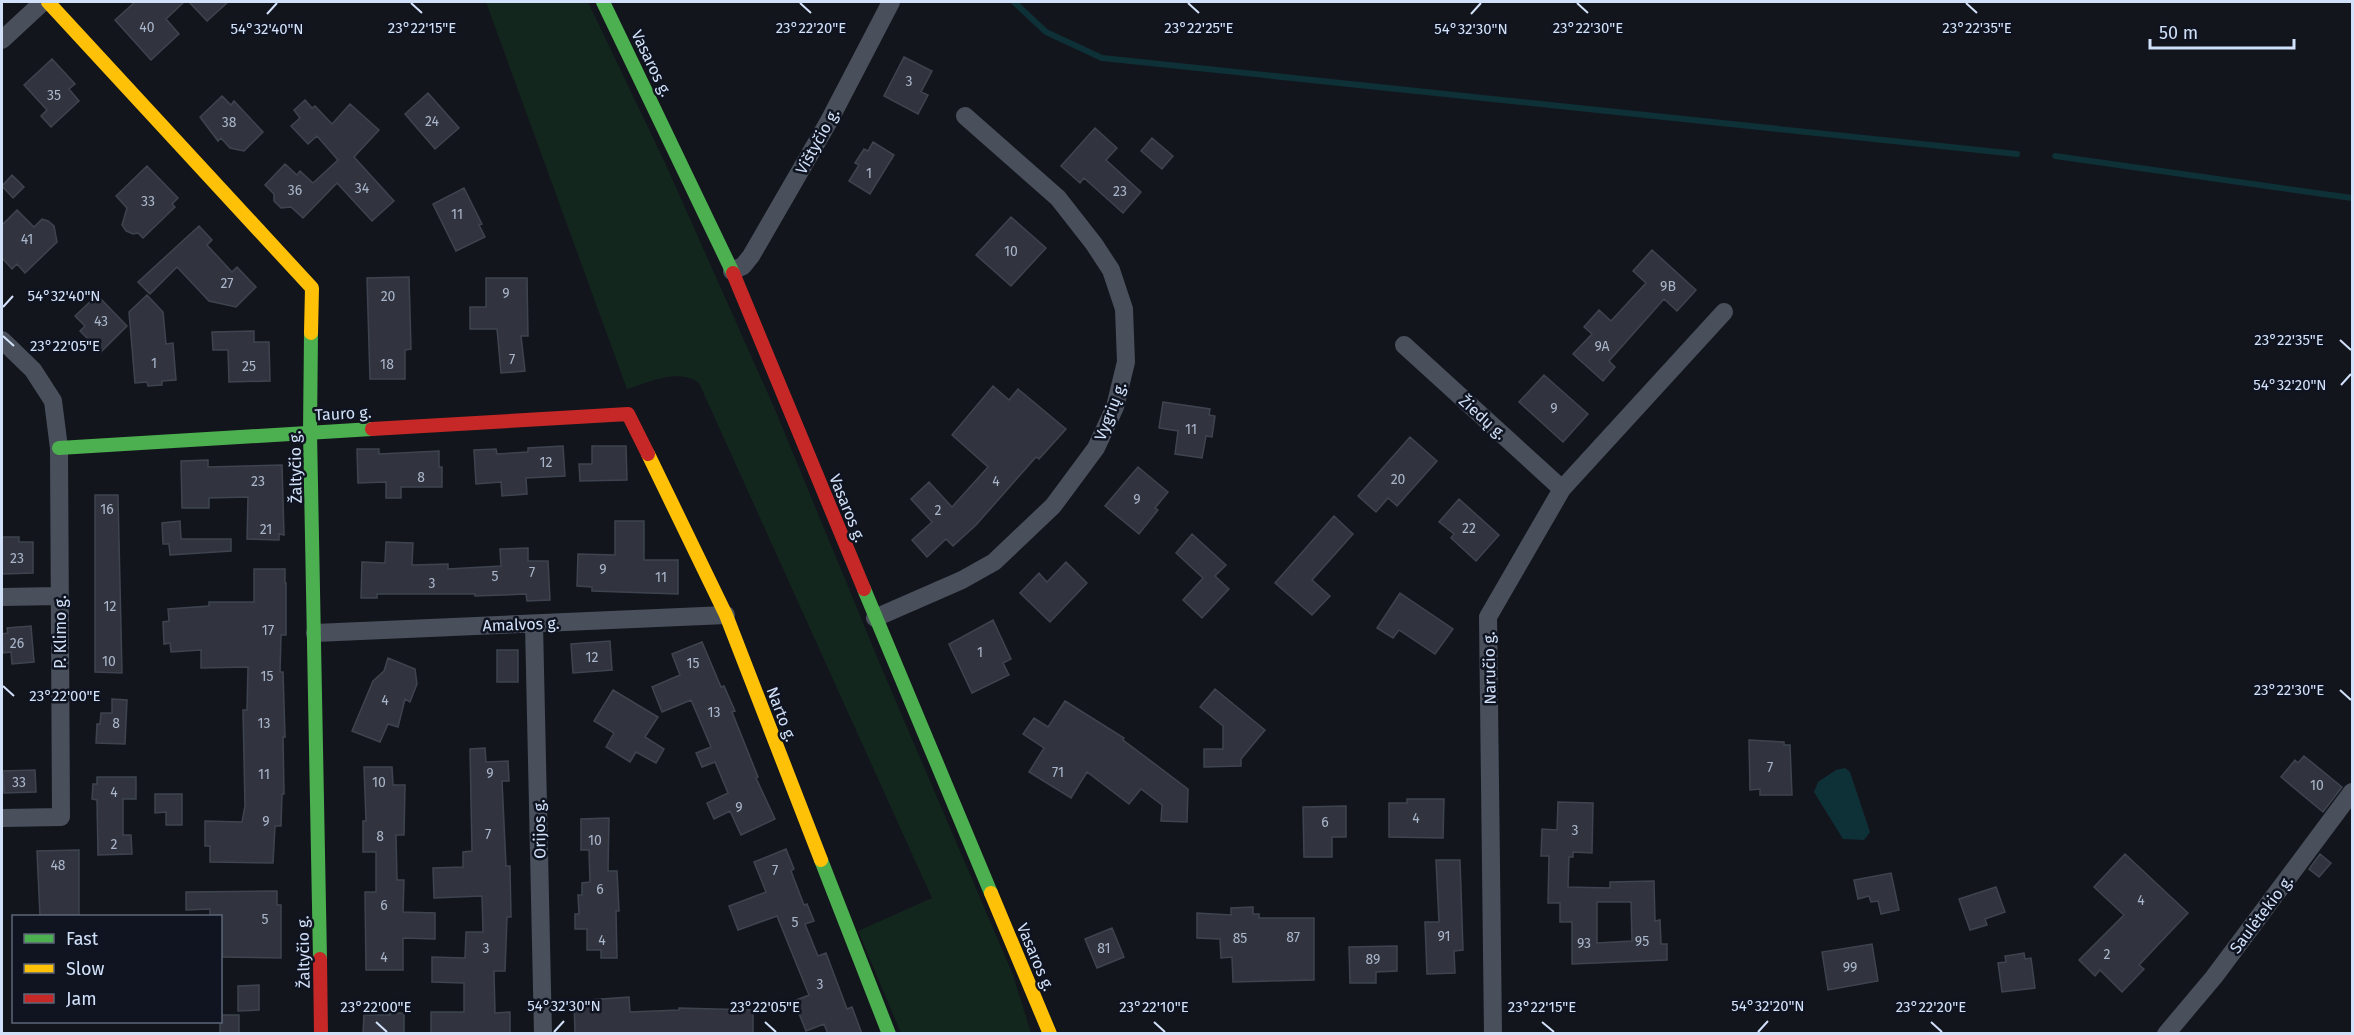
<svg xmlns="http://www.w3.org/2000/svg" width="2354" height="1035" font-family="'Fira Sans',sans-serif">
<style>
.green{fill:#13261e}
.water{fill:#0e3037}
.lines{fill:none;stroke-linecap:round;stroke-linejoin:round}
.stream{stroke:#0e3037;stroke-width:6}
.building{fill:#31343e;stroke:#3e444f;stroke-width:1.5;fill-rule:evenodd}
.street{stroke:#49505c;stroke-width:18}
.fast{stroke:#4caf50;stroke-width:14}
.slow{stroke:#ffc107;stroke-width:14}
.jam{stroke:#c62828;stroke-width:14}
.ticks{fill:none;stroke:#d2e1fa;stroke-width:2}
.labels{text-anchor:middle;stroke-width:5;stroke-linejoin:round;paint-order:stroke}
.number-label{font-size:14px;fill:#aab6cb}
.street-label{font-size:16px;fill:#d2e1fa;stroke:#0f1420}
.ticks-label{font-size:15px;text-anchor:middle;fill:#d2e1fa;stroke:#0f1420;stroke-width:5;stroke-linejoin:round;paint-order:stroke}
</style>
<rect width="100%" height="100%" fill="#13151c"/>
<path class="green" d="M486 2H588L666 165 776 412 882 669 1013 975 1031 1033H901L858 931 932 898 699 383C678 368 650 382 627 389Z"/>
<path class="water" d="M1845 768 1850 772 1870 832 1864 840 1843 839 1814 792 1818 782 1836 770Z"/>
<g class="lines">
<path class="stream" d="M1014 2 1046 32 1102 58 2017 154
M2055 156 2352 198"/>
</g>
<path class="building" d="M135 2H184L166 19 179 34 151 60 115 20Z
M189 2H228L207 21Z
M904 57 932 71 921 92 928 95 918 114 884 96Z
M52 59 75 84 69 89 79 101 51 127 41 116 47 110 24 85Z
M428 93 459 128 435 149 405 114Z
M222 96 231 105 234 101 263 132 244 151 230 148 221 138 218 141 200 117Z
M305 100 312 108 315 106 332 124 350 104 379 130 354 157 394 201 372 221 337 183 303 218 291 207 281 208 274 201V194L265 185 285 164 297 175 300 171 313 183 338 160 317 136 308 144 291 126 300 118 294 110Z
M1095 128 1117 148 1106 160 1141 192 1123 213 1084 178 1080 183 1061 166Z
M1152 138 1173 156 1162 169 1141 151Z
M873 142 894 155 870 194 849 181 859 165 855 163 864 149 868 151Z
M147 166 178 198 172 204 175 207 143 238 138 233 133 234 126 231 122 225 127 208 116 196Z
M12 175 24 187 13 198 2 186Z
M464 188 482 224 479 225 485 237 456 251 433 204Z
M17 210 34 227 42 219 48 221 54 226 57 242 25 273 17 264 12 269 2 258V225Z
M1011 217 1046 248 1011 286 976 255Z
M199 226 212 240 207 245 232 272 237 267 256 287 236 307 209 301 177 267 150 294 138 282Z
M1652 250 1696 290 1677 311 1664 299 1609 361 1615 367 1603 381 1573 354 1592 334 1584 327 1599 310 1611 321 1646 283 1633 271Z
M409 277 411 349 405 350V379H370L367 278Z
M486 278H527L528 336H521L525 371 501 373 497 329H470V307H486Z
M97 295 127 326 101 352 80 331 85 326 75 316Z
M147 295 163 312 166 344 173 343 176 380 162 381V385L148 386 147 382 135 383 129 312Z
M254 331V342H269L270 381 229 382 228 350H213L212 332Z
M1544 375 1588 414 1563 442 1519 402Z
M993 386 1009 400 1018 389 1066 429 1039 459 1036 457 976 525 953 546 946 539 927 557 912 540 932 522 911 499 929 482 952 507 988 467 952 435Z
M1163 402 1210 409 1209 415 1215 416 1212 437 1206 436 1202 458 1175 454 1178 431 1159 428Z
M1410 437 1437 461 1397 506 1388 498 1376 512 1358 496Z
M563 446 565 476 526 478 527 494 502 496 501 482 476 484 474 450 496 449 497 454 528 452V448Z
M592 446H626L627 480 580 481 579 464H592Z
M357 449H379V454L439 451V467H442V487H401V498H386V482L358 483Z
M208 460V467L282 465 284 535 279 534V540L247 539 248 497 209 498V508H182L181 461Z
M1138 467 1168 492 1155 508 1158 510 1139 534 1105 506Z
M95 495H118L122 673 95 672Z
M1459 499 1499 535 1476 561 1451 538 1454 534 1439 522Z
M1334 516 1353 534 1312 580 1330 596 1312 615 1275 583Z
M180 521 181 539H231V551L170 555 169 544H163L162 523Z
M615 521H644V560H678V594L592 591V587L577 586 578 554 615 555Z
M1192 534 1226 565 1215 576 1229 589 1202 618 1183 600 1203 578 1176 553Z
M2 537H19V542H33V573L2 574Z
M386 542 413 543 412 565 448 564V569L501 566 500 549 528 548V561H548L550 600 527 601 526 594 475 596V594H377V598H361L362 562 385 563Z
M1066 562 1087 583 1050 622 1020 593 1039 573 1047 582Z
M254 569H285V583H286V635H281L280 672H283L285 737H283L284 794H282L281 826H275L273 863 210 862V846H205V821L242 822 245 806 243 710H247L248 667 201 668V650L171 652 170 643 164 644 163 622 169 621 168 609 209 606V602H254Z
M1400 593 1453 629 1435 654 1399 630 1393 638 1377 628Z
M993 620 1011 659 1003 663 1009 675 972 693 949 644Z
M31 626 34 662 12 664 11 652 3 653 2 634 8 633 7 628Z
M610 641 612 670 573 673 571 644Z
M702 642 721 687 724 686 735 711 732 712 758 777 756 778 775 819 741 835 730 811 714 819 707 803 728 793 715 762 702 767 696 753 711 747 691 700 662 712 652 687 680 675 672 654Z
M497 650H518V682H497Z
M388 658 415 669 417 684 410 702 405 699 398 727 388 724 380 742 352 731 373 681 384 671Z
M1215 689 1265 730 1241 759V766L1204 767V749H1223V726L1200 707Z
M613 690 658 717 645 737 664 749 656 763 636 752 630 762 606 747 614 733 594 721Z
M112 699 127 700 125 744 96 743 97 724H100L101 713H112Z
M1065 701 1124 738 1123 740 1188 789 1187 822 1161 821 1162 805 1141 789 1129 804 1087 772 1071 798 1029 772 1044 748 1023 734 1034 718 1048 727Z
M1749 740 1784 742V745H1790L1792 795H1760V789L1750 790Z
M485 748 486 762 508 761 509 781H502L506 866H510L511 917H507L505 971H494L495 1013 510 1012V1034H431V1012H464V983L432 982V957L465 958 466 932H483L482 896 434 898 433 868 463 867V852L472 851 470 749Z
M2304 756 2342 787 2323 812 2281 777 2295 760 2298 763Z
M364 767H392L393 785H405L404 835H396L397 880H404L403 912 435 913V939L403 938V970H366L365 892H376V852H363V821H366Z
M35 770 36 792 4 793 3 771Z
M97 777H136V799H123V835H131L132 854 98 855 97 800 92 799 93 784H97Z
M155 794H182V825H166V812L155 813Z
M1407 799H1444L1443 838 1389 837V803H1407Z
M1558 802 1593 803 1592 853 1573 852V857H1569L1568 887 1610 888V882L1654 881 1655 921 1660 920 1661 944H1667V960L1572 964V922H1560V903H1548L1549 856H1541L1542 829 1557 830ZM1597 902H1631L1632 941 1597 943Z
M1346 806V837H1332V857H1304L1303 807Z
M609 818 608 871H617L619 911H616L617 958H601V950H587V929H575V914H579L578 895H582V883L590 882 589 850H581V819Z
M786 849 794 869 791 871 804 905 807 904 814 921 805 924 818 956 826 953 847 1009 852 1007 862 1034H828L824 1024 806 1031 794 1001 809 995 777 916 738 930 729 906 766 892 754 862Z
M79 850V916H40L37 851Z
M2125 854 2188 913 2139 965 2144 969 2122 992 2100 970 2095 976 2079 960 2124 915 2094 887Z
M2320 854 2331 863 2319 877 2309 869Z
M1436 860H1460L1463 950 1454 951 1455 973 1427 974 1425 922H1439Z
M1891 873 1899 910 1881 914 1878 901 1871 902 1869 896 1858 899 1854 880Z
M1996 887 2005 912 1985 919 1987 925 1970 930 1959 899Z
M277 891V905H281V958L220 957V916H210V909L186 910V892Z
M1253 907V914H1259V918H1314V980L1233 982 1232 957 1221 958 1220 939 1197 938V913L1231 915V908Z
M1112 928 1124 957 1097 968 1085 939Z
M1872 944 1878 981 1828 990 1822 952Z
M1397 946V971L1376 972V983H1350L1349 947Z
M2024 953 2025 959 2031 958 2035 988 2002 992 1998 963 2006 962 2005 956Z
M259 985V1010L238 1011V986Z
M629 997 630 1012 679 1010V1008L753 1010V1034H575L574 1001Z
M390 1013H404V1034H363L364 1015H390Z
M220 1015H239V1034H220Z"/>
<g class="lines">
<path class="street" d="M2 40 43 2
M732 271 743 266 751 256 829 121 891 2
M2 340 33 370 53 401 59 448 61 817 2 818
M1404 345 1562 489
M2 597 59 596
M875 618 962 580 994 562 1053 506 1096 448 1115 407 1126 362 1124 309 1111 270 1094 244 1058 198 965 116
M534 624 543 1034
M315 633 726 615
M1493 1034 1488 617 1562 489 1724 312
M2166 1034 2214 977 2352 792"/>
<path class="fast" d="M603 2 733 273
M311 333 310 432 320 959
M59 448 372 429
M864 589 991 893
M821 860 889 1034"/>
<path class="slow" d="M48 2 312 288 311 333
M648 454 726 615 821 860
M991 893 1050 1034"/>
<path class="jam" d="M733 273 864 589
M372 429 628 414 648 454
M320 959 321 1034"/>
</g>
<path class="ticks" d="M411 3 422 13M800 3 811 13M1188 3 1199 13M1577 3 1588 13M1966 3 1977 13M267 14 277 3M1471 14 1481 3M3 307 13 296M3 336 14 346M2340 340 2351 350M2341 385 2351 374M3 686 14 696M2340 690 2351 700M376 1022 387 1032M765 1022 776 1032M1154 1022 1165 1032M1542 1022 1554 1032M1931 1022 1942 1032M554 1032 564 1021M1758 1032 1768 1021"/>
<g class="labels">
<g class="number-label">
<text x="147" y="32">40</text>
<text x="909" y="86">3</text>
<text x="54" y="100">35</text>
<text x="432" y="126">24</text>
<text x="229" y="127">38</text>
<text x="869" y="178">1</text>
<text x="362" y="193">34</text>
<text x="295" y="195">36</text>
<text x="1120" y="196">23</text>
<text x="148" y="206">33</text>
<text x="457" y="219">11</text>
<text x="27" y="244">41</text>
<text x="1011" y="256">10</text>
<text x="227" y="288">27</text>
<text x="1668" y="291">9B</text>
<text x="506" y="298">9</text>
<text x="388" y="301">20</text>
<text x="101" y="326">43</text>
<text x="1602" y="351">9A</text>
<text x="512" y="364">7</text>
<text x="154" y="368">1</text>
<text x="387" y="369">18</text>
<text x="249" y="371">25</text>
<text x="1554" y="413">9</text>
<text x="1191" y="434">11</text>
<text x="546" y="467">12</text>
<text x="421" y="482">8</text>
<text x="1398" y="484">20</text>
<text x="258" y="486">23</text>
<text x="996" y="486">4</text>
<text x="1137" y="504">9</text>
<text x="107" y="514">16</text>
<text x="938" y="515">2</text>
<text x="1469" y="533">22</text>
<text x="266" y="534">21</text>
<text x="17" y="563">23</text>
<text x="603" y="574">9</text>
<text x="532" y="577">7</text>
<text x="495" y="581">5</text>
<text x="661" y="582">11</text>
<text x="432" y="588">3</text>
<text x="110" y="611">12</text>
<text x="268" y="635">17</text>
<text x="17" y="648">26</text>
<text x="980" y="657">1</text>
<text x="592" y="662">12</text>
<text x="109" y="666">10</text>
<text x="693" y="668">15</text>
<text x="267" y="681">15</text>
<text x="385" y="705">4</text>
<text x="714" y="717">13</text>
<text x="116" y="728">8</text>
<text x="264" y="728">13</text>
<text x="1770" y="772">7</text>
<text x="1058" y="777">71</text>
<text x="490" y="778">9</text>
<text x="264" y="779">11</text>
<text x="19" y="787">33</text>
<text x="379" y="787">10</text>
<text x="2317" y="790">10</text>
<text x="114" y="797">4</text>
<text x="739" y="812">9</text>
<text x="1416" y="823">4</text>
<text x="266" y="826">9</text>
<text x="1325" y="827">6</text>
<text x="1575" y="835">3</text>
<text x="488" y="839">7</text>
<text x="380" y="841">8</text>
<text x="595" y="845">10</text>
<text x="114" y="849">2</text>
<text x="58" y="870">48</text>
<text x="775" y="875">7</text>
<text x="600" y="894">6</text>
<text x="2141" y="905">4</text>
<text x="384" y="910">6</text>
<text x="265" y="924">5</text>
<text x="795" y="927">5</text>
<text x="1444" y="941">91</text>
<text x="1293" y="942">87</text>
<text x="1240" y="943">85</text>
<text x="602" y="945">4</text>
<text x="1642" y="946">95</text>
<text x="1584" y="948">93</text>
<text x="486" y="953">3</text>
<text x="1104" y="953">81</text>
<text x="2107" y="959">2</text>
<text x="384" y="962">4</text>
<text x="1373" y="964">89</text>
<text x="1850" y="972">99</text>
<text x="820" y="989">3</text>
</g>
<g class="street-label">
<text transform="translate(652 63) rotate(64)" y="6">Vasaros g.</text>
<text transform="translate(817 141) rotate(-61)" y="6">Vištyčio g.</text>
<text transform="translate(1110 411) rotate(-69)" y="6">Vygrių g.</text>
<text transform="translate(343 413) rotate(-3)" y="6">Tauro g.</text>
<text transform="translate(1483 417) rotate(42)" y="6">Žiedų g.</text>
<text transform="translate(295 467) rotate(-91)" y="6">Žaltyčio g.</text>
<text transform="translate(848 508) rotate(68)" y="6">Vasaros g.</text>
<text transform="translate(521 624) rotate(-2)" y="6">Amalvos g.</text>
<text transform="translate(60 632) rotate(-90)" y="6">P. Klimo g.</text>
<text transform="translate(1489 668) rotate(-91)" y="6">Naručio g.</text>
<text transform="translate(782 714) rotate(69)" y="6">Narto g.</text>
<text transform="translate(539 829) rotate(-91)" y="6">Orijos g.</text>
<text transform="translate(2261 914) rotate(-53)" y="6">Saulėtekio g.</text>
<text transform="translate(303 952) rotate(-91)" y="6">Žaltyčio g.</text>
<text transform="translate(1036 957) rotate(67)" y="6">Vasaros g.</text>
</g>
</g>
<g class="ticks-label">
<text x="422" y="33">23°22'15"E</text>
<text x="811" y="33">23°22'20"E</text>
<text x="1199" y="33">23°22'25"E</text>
<text x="1588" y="33">23°22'30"E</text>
<text x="1977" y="33">23°22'35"E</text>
<text x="267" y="34">54°32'40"N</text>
<text x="1471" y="34">54°32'30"N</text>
<text x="64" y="301">54°32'40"N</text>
<text x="2289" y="345">23°22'35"E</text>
<text x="65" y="351">23°22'05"E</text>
<text x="2290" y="390">54°32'20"N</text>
<text x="2289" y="695">23°22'30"E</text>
<text x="65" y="701">23°22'00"E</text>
<text x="564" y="1011">54°32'30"N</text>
<text x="1768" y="1011">54°32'20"N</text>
<text x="376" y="1012">23°22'00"E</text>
<text x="765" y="1012">23°22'05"E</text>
<text x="1154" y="1012">23°22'10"E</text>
<text x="1542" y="1012">23°22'15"E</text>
<text x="1931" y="1012">23°22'20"E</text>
</g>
<rect width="2354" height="1035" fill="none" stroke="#d2e1fa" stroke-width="6"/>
<rect x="12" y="915" width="210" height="108" fill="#0f1420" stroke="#5d6677" stroke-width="1.5"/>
<rect x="24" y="934" width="30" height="9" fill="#4caf50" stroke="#5d6677" stroke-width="1.5"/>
<text x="66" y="945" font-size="18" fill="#d2e1fa">Fast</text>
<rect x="24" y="964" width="30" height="9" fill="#ffc107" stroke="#5d6677" stroke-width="1.5"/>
<text x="66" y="975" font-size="18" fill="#d2e1fa">Slow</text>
<rect x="24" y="994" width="30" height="9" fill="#c62828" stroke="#5d6677" stroke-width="1.5"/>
<text x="66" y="1005" font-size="18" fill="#d2e1fa">Jam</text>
<path d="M2150 39v9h144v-9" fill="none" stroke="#d2e1fa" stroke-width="3"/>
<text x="2159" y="39" font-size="18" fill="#d2e1fa" stroke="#0f1420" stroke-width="4.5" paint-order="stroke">50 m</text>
</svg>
